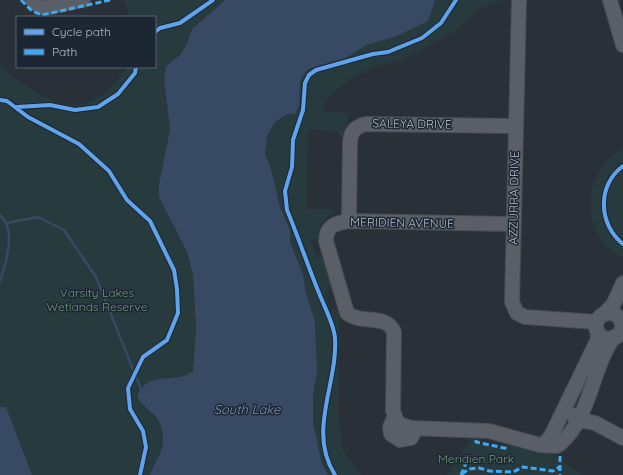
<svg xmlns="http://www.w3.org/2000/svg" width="623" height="475" font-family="Quicksand,sans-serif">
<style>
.green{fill:#273a3e}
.water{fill:#384963}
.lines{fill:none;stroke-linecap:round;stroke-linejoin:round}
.stream{stroke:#384963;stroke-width:2.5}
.minor-casing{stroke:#484c53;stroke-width:16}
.minor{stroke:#5a5e66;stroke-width:14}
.quiet{stroke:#3fa9f5;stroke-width:3;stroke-dasharray:6 3;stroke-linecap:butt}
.cycleway-casing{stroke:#1d2633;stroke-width:6}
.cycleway{stroke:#60a3ed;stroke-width:4}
.labels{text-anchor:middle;stroke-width:3;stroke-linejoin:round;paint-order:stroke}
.street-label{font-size:12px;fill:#b4bcc9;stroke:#1d2633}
.park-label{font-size:12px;fill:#6b9a76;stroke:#1d2633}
.water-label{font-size:13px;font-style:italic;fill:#7c92b1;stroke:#1d2633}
</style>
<rect width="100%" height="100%" fill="#2a3038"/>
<path class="green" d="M125 0H225L192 29 187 44 180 55 168 64 164 86 170 130 159 191 162 203 187 252 193 275 196 338 195 366 189 374C169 380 137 374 140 404 153 413 168 428 162 446 159 456 153 465 150 475H0V65C9 75 21 82 32 89 39 93 46 98 53 101 87 114 110 92 127 67H155V17H129Z
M435 0H504L480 8 454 32 403 59 374 67 350 79 327 99 325 103 323 112 349 113C349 123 343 128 342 138L338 132 334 131 308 130 306 209H336L319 226 318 239 311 241 316 258 323 256 331 289 325 291 330 310 336 308 339 316 338 413 343 450 361 475H328L322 464 313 422V396L317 371 315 321 306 294 303 274 290 242V230L280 207 271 169 265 153 267 136 275 122 299 106 300 81 308 69 346 58 366 45 397 36 427 21Z
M623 149V257C618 256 614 252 610 249 579 224 586 166 623 149Z
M473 436H477L476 443 505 449 506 442 551 454 583 475H446Z"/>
<path class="water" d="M225 0H435L428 21 397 36 366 45 346 58 308 69 300 81 299 106 295 114H287L275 122 267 136 265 153 271 169 280 207 290 230V242L303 274 306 294 315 321 317 371 313 396V422L322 464 328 475H150C153 464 163 452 163 440 164 433 160 423 156 417 148 407 126 399 146 384 160 374 180 382 193 371L196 329 193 275 187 252 159 197V184L170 130 164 80 166 66 180 55 187 44 192 29Z
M0 407H6L32 475H0Z"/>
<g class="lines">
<path class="stream" d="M0 215C17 229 6 263 0 281
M7 223 38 217 64 230 96 277 141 389"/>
<defs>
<path id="minor" d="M32 0 40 7 45 8 83 0
M519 0 512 302 517 313 525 317 597 322
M610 0 623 45
M349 221 350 142C351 131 355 127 366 124L516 126
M514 224 349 221C335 223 326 226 326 241L347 313C361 325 386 313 394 332L393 411 398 424 411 428 489 431 540 445
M596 326a13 13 0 1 1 26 0a13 13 0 1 1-26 0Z
M603 315 613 305 623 283
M597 330 598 339 551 436 545 443 540 445 556 446 560 444C591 417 591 369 614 337
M573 415 579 420 595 423 623 438
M394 418 390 427 391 434 400 440 411 438 416 428"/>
</defs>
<use href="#minor" class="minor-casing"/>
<use href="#minor" class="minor"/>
<path class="quiet" d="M21 0 32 11 42 15 110 0
M476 440V442L509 449
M560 456V475
M462 474 469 469 479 468 490 471 513 472 523 467 553 471 561 466
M461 475 468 458"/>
<defs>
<path id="cycleway" d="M155 32 160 28 180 23 213 0
M0 100 7 101 28 117 79 144 109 171 127 200 150 221 174 270 177 289 178 313 167 340 143 357 128 388 130 409 143 431 146 447 140 475
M17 107 50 105 75 110 98 107 118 94 135 73 136 67
M623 166C597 185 598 224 623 244
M335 475C307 431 338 384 335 338 334 325 326 310 321 298 309 269 299 239 287 210L285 191 292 167 293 140 303 110 305 83 309 75 316 70 373 54 388 52 422 38 441 23 456 0"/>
</defs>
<use href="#cycleway" class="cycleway-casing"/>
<use href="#cycleway" class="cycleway"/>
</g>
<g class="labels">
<g class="street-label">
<text transform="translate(412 124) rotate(1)" y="4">SALEYA DRIVE</text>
<text transform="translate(514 198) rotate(-89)" y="4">AZZURRA DRIVE</text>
<text transform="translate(402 223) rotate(1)" y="4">MERIDIEN AVENUE</text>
</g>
<g class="park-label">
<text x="97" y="297">Varsity Lakes<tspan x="97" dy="14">Wetlands Reserve</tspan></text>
<text x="476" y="463">Meridien Park</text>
</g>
<g class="water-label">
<text x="247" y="414">South Lake</text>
</g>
</g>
<rect x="16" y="16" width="140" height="52" fill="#1d2633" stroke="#59626f"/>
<rect x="24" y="29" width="20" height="6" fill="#60a3ed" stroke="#59626f"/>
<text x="52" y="36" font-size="12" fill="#b4bcc9">Cycle path</text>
<rect x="24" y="49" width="20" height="6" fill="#3fa9f5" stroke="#59626f"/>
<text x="52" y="56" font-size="12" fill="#b4bcc9">Path</text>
</svg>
